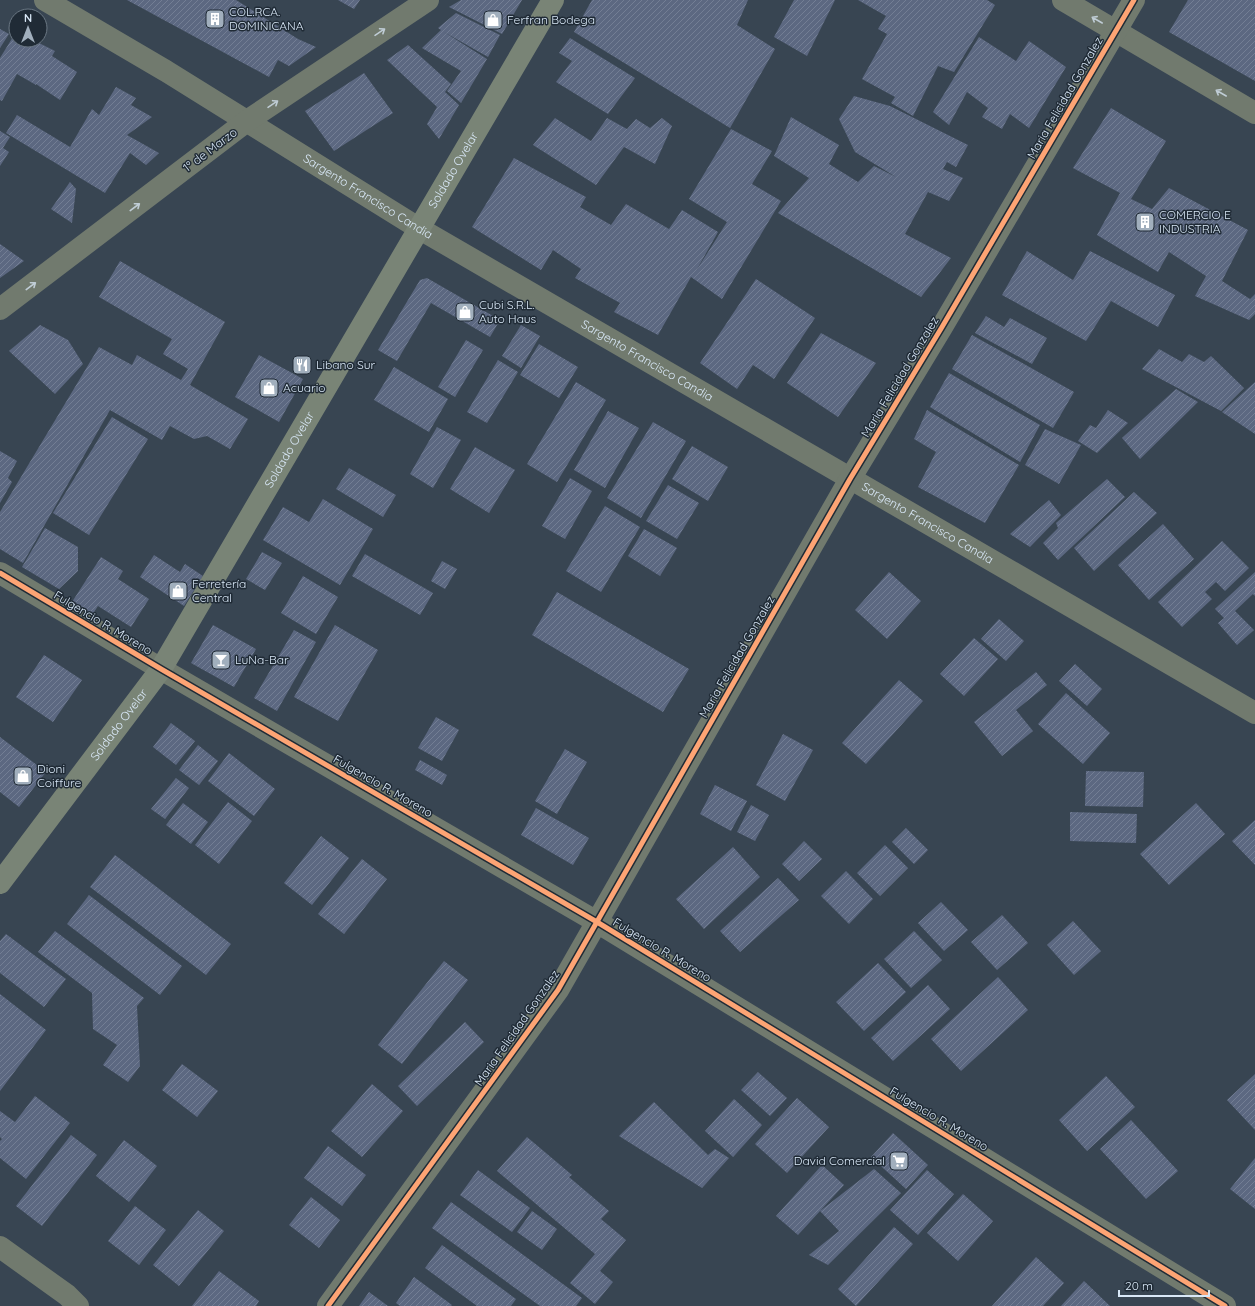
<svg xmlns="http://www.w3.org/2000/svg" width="1255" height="1306" font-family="Quicksand,sans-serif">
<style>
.building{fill:url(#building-hatch)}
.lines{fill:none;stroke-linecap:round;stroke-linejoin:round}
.minor{stroke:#717a6e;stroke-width:22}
.major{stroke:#798476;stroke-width:22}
.cycleway-casing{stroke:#202b36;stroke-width:8}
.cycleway{stroke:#fda474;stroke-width:5}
.oneway{stroke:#bfccd5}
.labels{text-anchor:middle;stroke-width:3;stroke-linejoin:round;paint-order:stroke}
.poi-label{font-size:12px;fill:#d9e8f7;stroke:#202b36;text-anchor:start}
.street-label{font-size:12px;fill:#d9e8f7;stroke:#202b36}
</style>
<defs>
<pattern id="building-hatch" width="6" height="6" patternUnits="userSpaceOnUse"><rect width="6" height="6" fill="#5c6881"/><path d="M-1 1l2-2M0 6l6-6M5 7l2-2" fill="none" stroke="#737e94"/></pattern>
</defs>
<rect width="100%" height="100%" fill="#384552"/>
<path class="building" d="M127 0H236L298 39 316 47 289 66 278 60 269 77Z
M338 0H360L354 9Z
M461 0H522L502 34 449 7Z
M592 0H748L737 25 775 49 730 128 574 32Z
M794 0H835L807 56 774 37Z
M858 0H987L995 5 954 72 938 66 913 116 891 103 895 97 862 79 887 34 878 29 886 16Z
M1188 0H1255V81L1169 32Z
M456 13 500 35 488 57 444 32 487 59 461 103 447 91 461 71 422 48 441 30 438 28Z
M0 29 9 34 0 48Z
M16 32V40H33L55 51 52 56 77 72 60 100 36 84V85L17 74 2 101 0 100V58Z
M979 37 1016 61 1029 41 1066 67 1029 128 1010 114 1002 129 982 117 988 108 967 92 949 125 933 112Z
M570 38 635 78 608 114 556 82 572 61 559 53Z
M408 45 451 84 445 92 459 105 439 139 427 124 437 107 387 60Z
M364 73 393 113 334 151 305 111Z
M116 87 136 98 131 105 152 117 127 135 159 153 146 165 130 153 105 193 6 133 17 115 70 147 92 109 99 115Z
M854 96 890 106 968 145 956 167 947 162 943 169 963 178 949 201 928 192 905 234 951 258 921 297 778 213 809 178 774 156 791 117 839 145 829 164 858 182 874 166 896 177 855 152 839 119Z
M1111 108 1166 141 1131 199 1152 209 1169 188 1248 230 1222 281 1250 299 1255 294V314L1249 320 1195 296 1206 276 1169 252 1158 272 1097 235 1120 193 1073 168Z
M555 118 591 141 607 118 627 129 636 119 650 128 662 118 672 126 655 164 624 147 596 185 533 145Z
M731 129 772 151 752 184 781 201 722 299 691 277 658 335 614 312 620 303 575 278 581 269 553 250 541 270 472 227 514 158 586 197 580 207 611 225 626 204 669 229 682 210 718 232 696 271 727 222 689 199Z
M0 131 10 137 3 148 9 152 0 166Z
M70 182 76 189 72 223 51 209Z
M0 244 24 261 0 278Z
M1027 251 1073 280 1090 251 1175 295 1158 327 1111 301 1086 341 1002 295Z
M120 261 225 322 190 385 248 419 230 449 207 436 194 439 170 426 162 440 110 410 23 563 0 549V512L99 347 132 365 137 355 181 380 188 369 163 354 172 339 99 297Z
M427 278 500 320 490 337 431 303 397 361 378 350 420 280Z
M756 279 815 318 774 379 753 365 737 389 700 363Z
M986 316 1004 327 1010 318 1047 338 1032 364 975 333Z
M40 325 68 340 83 364 55 394 9 351Z
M521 325 540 336 521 368 502 356Z
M821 333 876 363 838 417 787 383Z
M972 335 1074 392 1053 428 952 369Z
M466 340 483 350 455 397 438 387Z
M539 344 578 367 559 398 520 375Z
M1159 349 1182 362 1189 354 1204 362 1211 356 1244 388 1221 411 1142 369Z
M259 355 303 379 279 422 235 397Z
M498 360 518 372 487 423 467 412Z
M394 367 448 399 429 432 374 400Z
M949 373 1040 425 1020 462 930 407Z
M576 382 606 400 557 482 527 464Z
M1255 382V434L1222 412Z
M1176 389 1198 402 1140 459 1122 438Z
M927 410 1019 465 985 523 918 487 936 452 914 439Z
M1108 410 1128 423 1097 453 1078 441 1090 425 1096 428Z
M608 411 639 428 605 488 574 470Z
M112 417 148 439 89 535 53 513Z
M653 422 686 441 641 518 607 498Z
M437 427 461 440 433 488 410 474Z
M1045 429 1081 445 1059 484 1025 465Z
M692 446 728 467 708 501 672 479Z
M475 447 515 470 489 513 450 489Z
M0 451 17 461 8 478 12 482 0 503Z
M349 468 396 495 383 517 336 489Z
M570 478 592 491 565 539 542 526Z
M1107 479 1125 497 1058 560 1043 543 1058 528 1056 523Z
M668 485 699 503 677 539 646 521Z
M1134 492 1157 513 1094 571 1074 548Z
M323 499 373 529 340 585 263 540 283 507 309 522Z
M1049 500 1061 515 1030 547 1010 534Z
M605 506 640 527 601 592 566 571Z
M1163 524 1194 559 1149 600 1118 565Z
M45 528 78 547V571L59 589 22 567Z
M644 529 677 548 660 576 628 556Z
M1222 541 1249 568 1225 591 1216 582 1205 592 1212 599 1182 627 1158 602Z
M262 552 282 563 265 590 246 579Z
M365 554 433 593 420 615 352 576Z
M154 555 180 572 185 564 203 576 184 606 140 577Z
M101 557 123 571 118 579 149 599 131 627 98 606 92 615 72 602Z
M442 561 457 569 445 589 431 581Z
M889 572 921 601 887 639 855 610Z
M1255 572V596L1253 594 1235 611 1254 630 1237 645 1218 623 1224 618 1215 609Z
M303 576 338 597 316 634 281 613Z
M557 592 689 669 663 712 532 635Z
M999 619 1024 641 1006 661 981 639Z
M213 625 256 649 234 687 191 663Z
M335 625 378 650 338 721 294 697Z
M294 630 316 642 277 711 254 698Z
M974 638 998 659 964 696 940 674Z
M44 655 82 680 53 722 16 697Z
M1075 664 1102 689 1087 706 1059 681Z
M1036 672 1047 685 1016 710 1033 731 1002 756 974 722Z
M899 680 923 701 866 764 842 743Z
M1066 693 1110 733 1083 764 1038 724Z
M436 717 459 730 442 761 418 748Z
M171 723 195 741 176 765 153 747Z
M783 734 813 750 785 801 756 785Z
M0 737 46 772 19 807 0 792Z
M198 745 218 761 199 785 179 770Z
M565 749 587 762 557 814 535 801Z
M229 753 275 789 254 816 208 781Z
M420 760 447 775 442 785 415 770Z
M1086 771 1144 772 1143 807 1085 806Z
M176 778 189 788 165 819 151 809Z
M715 785 747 801 731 831 700 814Z
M228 802 252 821 219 864 195 845Z
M183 803 208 822 191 844 166 825Z
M1196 803 1225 834 1169 885 1140 854Z
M751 805 769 815 755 841 737 832Z
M536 808 589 838 573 865 521 835Z
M1070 812 1137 814 1136 843 1070 841Z
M1255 820V865L1232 841Z
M906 828 928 850 914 864 892 842Z
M321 836 349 858 312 905 284 883Z
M804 841 822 859 799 881 782 864Z
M885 845 908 868 880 896 857 873Z
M733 847 760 877 704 929 676 899Z
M115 855 231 944 206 975 90 887Z
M362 859 387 879 344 934 318 914Z
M846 871 873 899 849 924 821 896Z
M778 878 799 900 740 952 720 931Z
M89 895 182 966 160 995 67 924Z
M941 902 968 930 944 951 918 923Z
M1002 915 1028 943 997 970 971 942Z
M1073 921 1101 951 1074 975 1047 945Z
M55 931 144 998 137 1006 140 1066 128 1082 103 1065 117 1045 93 1029 92 993 38 952Z
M914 931 942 960 911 988 884 959Z
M6 934 66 979 44 1007 0 973V941Z
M444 961 468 980 402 1064 378 1045Z
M878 963 906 992 864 1031 836 1002Z
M998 977 1028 1010 961 1071 931 1039Z
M928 985 950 1009 893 1061 871 1038Z
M0 994 46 1030 0 1091Z
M465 1022 484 1042 417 1106 398 1086Z
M182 1064 218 1091 197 1117 162 1090Z
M758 1072 787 1098 770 1116 741 1090Z
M1255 1074V1130L1227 1100Z
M1106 1076 1135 1107 1087 1151 1059 1120Z
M372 1084 403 1111 362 1157 331 1131Z
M35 1096 70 1123 26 1179 0 1158V1141L2 1139 0 1137V1111L15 1122Z
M797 1098 829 1127 787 1173 755 1144Z
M734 1099 762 1125 733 1157 705 1131Z
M654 1102 708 1155 715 1149 729 1158 702 1188 619 1136Z
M1131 1120 1178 1171 1146 1199 1100 1149Z
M893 1133 928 1165 906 1189 871 1157Z
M71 1135 97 1155 42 1226 16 1206Z
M527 1137 572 1175 569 1177 609 1211 601 1219 626 1240 600 1271 613 1282 595 1304 570 1283 595 1254 497 1171Z
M124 1140 157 1166 129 1202 96 1176Z
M328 1146 366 1175 342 1206 304 1178Z
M1255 1158V1209L1230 1189Z
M822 1165 844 1185 820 1211 874 1169 901 1193 828 1265 809 1255 839 1231 820 1211 798 1235 776 1216Z
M478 1170 530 1208 512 1232 460 1195Z
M927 1170 954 1194 918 1235 890 1210Z
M963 1194 993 1221 958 1261 927 1233Z
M311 1197 340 1220 319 1248 289 1225Z
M451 1202 582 1298 576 1306H540L432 1228Z
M135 1206 166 1230 139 1265 108 1241Z
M198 1210 224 1231 179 1286 153 1265Z
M532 1211 557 1229 542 1250 517 1232Z
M894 1227 913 1244 856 1306 838 1289Z
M442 1245 516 1299 511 1306H477L425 1268Z
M1036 1257 1064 1283 1043 1306H992Z
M219 1271 259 1301 256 1306H192Z
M414 1277 452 1305 451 1306H400L396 1303Z
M1084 1281 1110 1306H1061Z
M369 1292 388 1306H359Z"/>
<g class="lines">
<g class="minor">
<path id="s1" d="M45 0 166 71 420 229 1255 713"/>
<path d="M1063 0 1255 113"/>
<path d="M0 309 247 121 428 0"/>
<path d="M0 573 161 669 597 922 1225 1306"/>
<path d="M0 1247 67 1295 78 1306"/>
<path d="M328 1306 558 990 850 479 942 327 1134 0"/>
</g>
<path class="major" id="s2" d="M0 883 161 669 553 0"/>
<defs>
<path id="cycleway" d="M0 573 161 669 597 922 1225 1306
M328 1306 558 990 850 479 942 327 1134 0"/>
</defs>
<use href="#cycleway" class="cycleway-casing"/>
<use href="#cycleway" class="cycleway"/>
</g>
<defs><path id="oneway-shaft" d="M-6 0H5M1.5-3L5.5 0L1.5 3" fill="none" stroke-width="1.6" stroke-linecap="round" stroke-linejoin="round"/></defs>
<g class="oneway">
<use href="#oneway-shaft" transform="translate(1097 20) rotate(-150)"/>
<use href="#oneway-shaft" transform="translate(380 32) rotate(-34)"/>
<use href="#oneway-shaft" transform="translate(1221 93) rotate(-150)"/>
<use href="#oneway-shaft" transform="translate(273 104) rotate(-34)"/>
<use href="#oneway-shaft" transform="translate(135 207) rotate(-37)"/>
<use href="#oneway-shaft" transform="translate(31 286) rotate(-37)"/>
</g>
<defs>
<symbol id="building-square" viewBox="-11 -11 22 22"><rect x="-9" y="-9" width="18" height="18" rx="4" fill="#a1afbd" stroke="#202b36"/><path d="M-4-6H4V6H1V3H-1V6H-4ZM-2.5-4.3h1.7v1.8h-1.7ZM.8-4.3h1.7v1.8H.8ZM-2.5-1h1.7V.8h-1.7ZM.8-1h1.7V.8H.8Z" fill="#fff"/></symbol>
<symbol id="shop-square" viewBox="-11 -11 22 22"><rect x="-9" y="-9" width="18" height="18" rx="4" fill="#a1afbd" stroke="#202b36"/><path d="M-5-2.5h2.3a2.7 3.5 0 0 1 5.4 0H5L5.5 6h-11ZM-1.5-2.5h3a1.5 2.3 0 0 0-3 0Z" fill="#fff"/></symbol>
<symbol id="restaurant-square" viewBox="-11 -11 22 22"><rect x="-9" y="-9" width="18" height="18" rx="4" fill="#a1afbd" stroke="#202b36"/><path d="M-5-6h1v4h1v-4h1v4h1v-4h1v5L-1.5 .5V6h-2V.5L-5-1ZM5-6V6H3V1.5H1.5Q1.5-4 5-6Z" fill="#fff"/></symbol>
<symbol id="bar-square" viewBox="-11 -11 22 22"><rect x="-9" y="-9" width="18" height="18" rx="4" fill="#a1afbd" stroke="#202b36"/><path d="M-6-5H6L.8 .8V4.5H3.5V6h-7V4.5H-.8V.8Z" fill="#fff"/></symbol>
<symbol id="supermarket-square" viewBox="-11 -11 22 22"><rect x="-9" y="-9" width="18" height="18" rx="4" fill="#a1afbd" stroke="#202b36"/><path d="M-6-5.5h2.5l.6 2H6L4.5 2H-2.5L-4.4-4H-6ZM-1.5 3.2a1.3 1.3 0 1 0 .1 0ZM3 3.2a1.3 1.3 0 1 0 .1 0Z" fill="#fff"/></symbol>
</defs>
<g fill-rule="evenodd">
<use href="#building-square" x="204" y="8" width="22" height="22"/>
<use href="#shop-square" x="482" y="9" width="22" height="22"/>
<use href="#building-square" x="1134" y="211" width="22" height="22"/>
<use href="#shop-square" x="454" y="301" width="22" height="22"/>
<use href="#restaurant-square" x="291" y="354" width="22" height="22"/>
<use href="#shop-square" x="258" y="377" width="22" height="22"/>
<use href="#shop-square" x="167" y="580" width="22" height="22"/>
<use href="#bar-square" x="210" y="649" width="22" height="22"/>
<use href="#shop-square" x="12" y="765" width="22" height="22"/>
<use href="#supermarket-square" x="888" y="1150" width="22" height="22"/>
</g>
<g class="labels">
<g class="poi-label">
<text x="229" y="16">COL.RCA.<tspan x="229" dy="14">DOMINICANA</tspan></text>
<text x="507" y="24">Ferfran Bodega</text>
<text x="1159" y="219">COMERCIO E<tspan x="1159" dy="14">INDUSTRIA</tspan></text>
<text x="479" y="309">Cubi S.R.L.<tspan x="479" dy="14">Auto Haus</tspan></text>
<text x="316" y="369">Libano Sur</text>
<text x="283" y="392">Acuario</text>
<text x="192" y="588">Ferretería<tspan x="192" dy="14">Central</tspan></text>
<text x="235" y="664">LuNa-Bar</text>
<text x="37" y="773">Dioni<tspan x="37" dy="14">Coiffure</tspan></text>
<text x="885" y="1165" text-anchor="end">David Comercial</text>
</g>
<g class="street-label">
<text transform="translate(1065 98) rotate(-60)" y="4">Maria Felicidad Gonzalez</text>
<text transform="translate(210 150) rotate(-37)" y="4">1º de Marzo</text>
<text dy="4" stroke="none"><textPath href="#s2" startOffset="846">Soldado Ovelar</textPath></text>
<text dy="4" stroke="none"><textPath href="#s1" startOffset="378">Sargento Francisco Candia</textPath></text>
<text dy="4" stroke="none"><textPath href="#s1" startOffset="702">Sargento Francisco Candia</textPath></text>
<text transform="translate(900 377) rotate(-59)" y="4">Maria Felicidad Gonzalez</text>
<text dy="4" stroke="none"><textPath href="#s2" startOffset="522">Soldado Ovelar</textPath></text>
<text dy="4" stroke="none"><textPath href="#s1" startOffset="1026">Sargento Francisco Candia</textPath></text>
<text transform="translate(103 623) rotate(31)" y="4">Fulgencio R. Moreno</text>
<text transform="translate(737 657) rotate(-60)" y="4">Maria Felicidad Gonzalez</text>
<text dy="4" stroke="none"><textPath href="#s2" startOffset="198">Soldado Ovelar</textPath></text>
<text transform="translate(383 786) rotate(30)" y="4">Fulgencio R. Moreno</text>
<text transform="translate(662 950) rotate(31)" y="4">Fulgencio R. Moreno</text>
<text transform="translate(517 1028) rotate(-55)" y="4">Maria Felicidad Gonzalez</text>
<text transform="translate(939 1119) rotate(31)" y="4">Fulgencio R. Moreno</text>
</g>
</g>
<g transform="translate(28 28)"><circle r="19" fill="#202b36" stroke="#6a7783"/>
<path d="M0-3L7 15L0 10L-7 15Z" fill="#a1afbd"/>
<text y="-6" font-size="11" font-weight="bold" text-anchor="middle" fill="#d9e8f7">N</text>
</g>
<path d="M1119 1290v6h90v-6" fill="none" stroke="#d9e8f7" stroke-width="2"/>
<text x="1125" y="1290" font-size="12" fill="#d9e8f7" stroke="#202b36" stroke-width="3" paint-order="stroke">20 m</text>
</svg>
